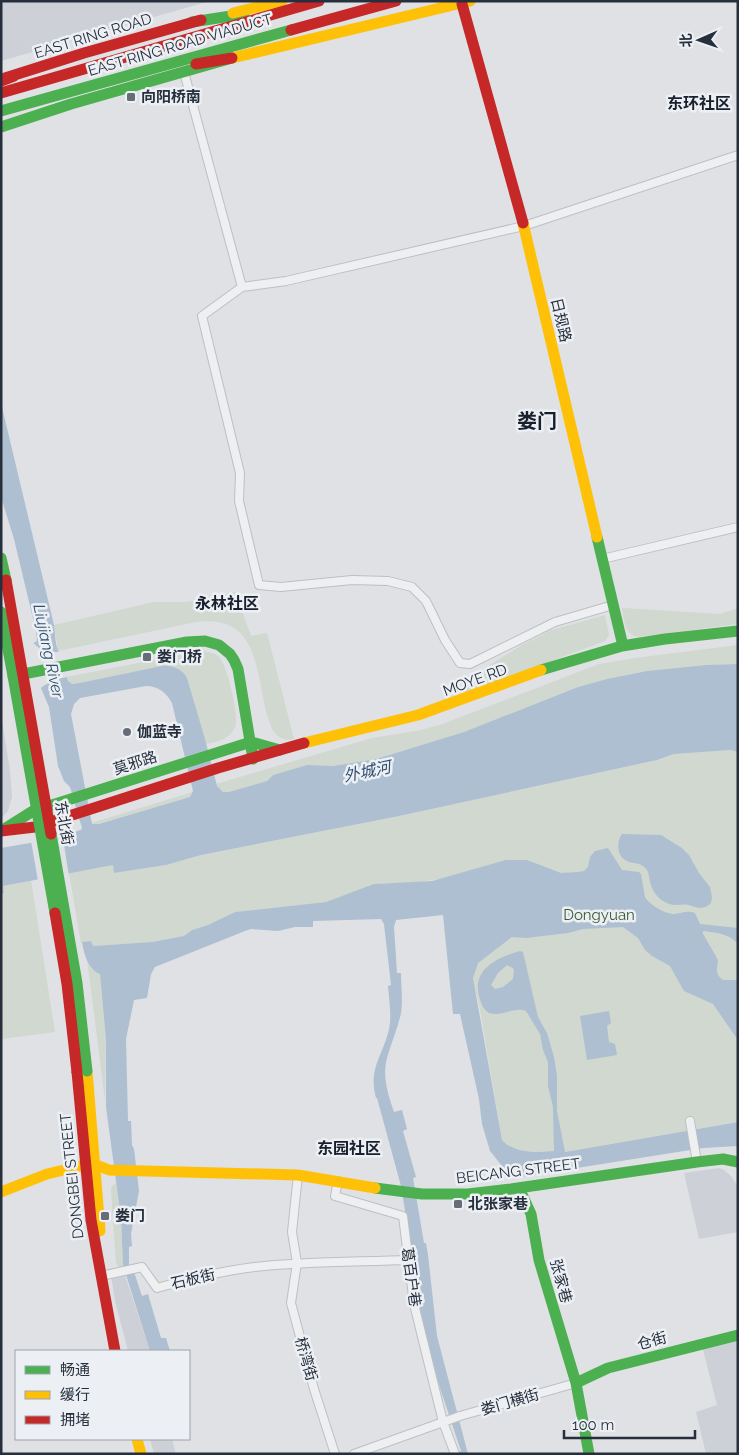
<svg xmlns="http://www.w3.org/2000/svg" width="739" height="1455" font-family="Raleway,'Noto Sans SC',sans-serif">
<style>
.built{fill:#cdd1d7}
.green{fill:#d0d8cf}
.water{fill:#adbfd0;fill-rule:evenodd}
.pier{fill:#dfe1e4}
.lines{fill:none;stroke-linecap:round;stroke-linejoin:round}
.street-casing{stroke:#bdbfc2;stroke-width:10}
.street{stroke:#eeeff1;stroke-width:8}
.fast{stroke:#4caf50;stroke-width:11}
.slow{stroke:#ffc107;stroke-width:11}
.jam{stroke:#c62828;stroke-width:11}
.fast-bridge{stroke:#4caf50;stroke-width:11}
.jam-bridge{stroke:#c62828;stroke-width:11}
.poi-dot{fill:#676d77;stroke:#ecf0f4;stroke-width:2}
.labels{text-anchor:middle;stroke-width:5;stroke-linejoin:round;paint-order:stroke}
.street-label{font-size:15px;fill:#272f3d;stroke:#ecf0f4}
.poi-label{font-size:15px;font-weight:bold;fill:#272f3d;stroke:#ecf0f4;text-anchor:start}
.park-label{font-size:15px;fill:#3c5834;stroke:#ecf0f4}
.neighbourhood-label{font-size:16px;font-weight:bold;fill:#19202d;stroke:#ecf0f4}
.water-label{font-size:16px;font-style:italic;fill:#324f70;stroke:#ecf0f4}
.district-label{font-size:20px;font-weight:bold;fill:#19202d;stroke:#ecf0f4}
</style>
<rect width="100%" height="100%" fill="#dfe1e4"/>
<path class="built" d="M1,1H210L1,61Z
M1,715L10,770L12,797L8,811L1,818Z
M719,1168L724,1170L731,1176L738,1187V1232L699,1239L684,1173Z
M124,1272L150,1351H128L115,1301L111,1275Z
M738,1336V1454H706L696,1412L717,1405L702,1346Z
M150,1439H172L176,1454H154Z"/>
<path class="green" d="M235,592L251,636L267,633L294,739C284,741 278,738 272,729C253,685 267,613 196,622L58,651L54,625L154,602H187Z
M622,608L720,614L738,608V624L638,637C624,634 624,620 622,608Z
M605,615L609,635L605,641L462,694L491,664L522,645L552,630Z
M738,645V664L706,665L647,671L607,679L578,687L464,732L375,759L333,766L307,765L273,775L267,781L227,793L221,791L216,784L372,738L416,731L440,725L599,664L635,658Z
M201,651C207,652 214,652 219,657C227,665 240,717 235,727C230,739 217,742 206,744L187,678L74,684L70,683L66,677Z
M730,750L738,752V1122L564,1152L524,1151L511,1147L502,1140L479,1004L445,878L414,883H381L326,902L235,912L208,925L192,930L184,936L152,942L92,946L91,941L81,943L69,873L113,865L115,873L166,865L201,855L399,816L657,760L674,754Z
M193,792L190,797L99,824L94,825L91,823Z
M31,880L55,1032L1,1039V893H4L3,886Z
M87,959L93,969L100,974L106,1040L105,1100Z
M116,1183L121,1218L123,1268L120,1269L116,1263L111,1191L112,1186Z"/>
<path class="water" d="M1,403L54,625L56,644L68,681L72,684L80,683L162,666C172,665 182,669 187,678L205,739L217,786L223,792H229L267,781L273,775L307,765L333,766L376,759L464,732L578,687L607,679L647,671L706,665L738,664V752L730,750L674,754L657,760L399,816L201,855L166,865L114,873L113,865L3,886L4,893H1V848L30,843L81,830L82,828L70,787L64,781L58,766L49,707L41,688L32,644L37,641L36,631L14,539L1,497ZM146,686C158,686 167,693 172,703L193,791L190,797L99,824H92L71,714L74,704L80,698Z
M622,834L661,835L682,848L689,855L699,873L710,887L712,897L711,903C704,910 697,908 689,905C684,904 679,905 674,905C661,903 653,894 650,882C649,877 649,871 645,868C640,862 633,864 627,861C617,857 616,842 622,834Z
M608,848L622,870L639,872L641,874L645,897C650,905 665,914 674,914C682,913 687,910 695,913L700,924L738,928V944C730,934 717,933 705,931L702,932L718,960C717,970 715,974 723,980H738V1040L713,1004L684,991L670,966L652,956L645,950L638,938L623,927L583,929L568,933L526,938L512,937L478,963L473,978L502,1140C515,1154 537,1152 554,1151L553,1107L548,1086V1062L543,1050L540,1034L526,1011C514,1006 503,1017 489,1013C483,1009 481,1003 479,996C472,968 499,957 520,951L523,952L538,1017L547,1033L554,1057L557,1076V1111L565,1152L738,1122V1146L703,1148L520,1177L502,1166L490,1151L482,1124L479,1099L460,1014H453L443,915L396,920L394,927L397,973H401C401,986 403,1000 401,1013C398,1028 391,1043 387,1058C382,1077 388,1094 394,1112L402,1110L407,1129L403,1131L416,1177L413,1178L424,1243H426L428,1255L437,1336L468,1454H459L458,1452L461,1451L438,1382L420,1310L410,1267L408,1229L401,1186L377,1098H376C368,1068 383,1056 389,1029C392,1016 389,1000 388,986L391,985L384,924L381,919L313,921V927H295L278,931L251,929L245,931L155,967L151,974L147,998L134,1000L126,1039L128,1121H131L132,1145L134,1149L139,1191L131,1234L132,1246L129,1247V1267L134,1272L142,1296L148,1294L161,1338H166L170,1351H150L123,1265L121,1218L106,1107V1040L100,974C88,969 84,954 82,942L91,941L93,946L152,942L184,936L192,930L208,925L235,912L326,902L374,884L432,881L506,860H527L561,873L578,872L584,871L588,867L590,857L595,851ZM507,965L514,969L513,979L503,987L495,989L491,985L498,973Z
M609,1011L611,1023L607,1026L609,1042L615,1044L617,1055L587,1060L580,1016Z"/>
<path class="pier" d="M32,642L44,652H60L67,677L53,680L39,689L30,645Z
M62,832L69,876L38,881L31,841Z"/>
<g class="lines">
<g class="street-casing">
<path id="street" d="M184,72L242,287L286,281L524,226L738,155
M242,287L202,316L240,473L239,501L259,585L281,587L352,580L388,581L412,587L426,601L445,640L460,663L470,664L555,622L613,605
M602,559L738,527
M690,1121L697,1162
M298,1175L292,1232L297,1263L291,1303L314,1389L335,1454
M338,1181L335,1196L403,1216L414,1304L443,1422L455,1454
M101,1276L142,1267L157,1288C189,1279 221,1271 255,1267C306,1261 357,1262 409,1260
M354,1454L460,1416L576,1383"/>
</g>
<use href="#street" class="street"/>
<path class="fast" d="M192,22L244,14
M1,111L291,30
M1,127L71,104L232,58
M597,537L623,646
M1,558L6,580
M1,612L13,676L187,642L205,641L219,645L230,654L234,660L238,669L253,759
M541,670L622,646L665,639L738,631
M6,828L33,811L251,742L280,750
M375,1188L422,1194H468L511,1189L697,1162L723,1159L738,1162
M519,1188L531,1214L539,1260L576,1383L589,1454
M576,1383L608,1368L738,1335"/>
<path class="slow" d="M233,13L282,1
M232,58L470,1
M523,223L597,537
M304,743L418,715L541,670
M87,1071L100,1231
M1,1192L47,1174L85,1165L94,1164L109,1170L298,1175L375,1188
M137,1439L141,1454"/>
<path class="jam" d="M462,4L523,223
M291,30L396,1
M196,64L232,58
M5,78L84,53L201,20
M1,81L14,76
M1,93L319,1
M1,831L35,827L218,768L304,743
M77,1072L91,1220L115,1351"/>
<path class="fast-bridge" d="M13,676L55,913
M51,834L77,983L87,1071"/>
<path class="jam-bridge" d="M6,580L51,834
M55,913L67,984L77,1072"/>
</g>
<g class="poi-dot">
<rect x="126" y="92" width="10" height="10" rx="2.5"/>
<rect x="142" y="652" width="10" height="10" rx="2.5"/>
<circle cx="127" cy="732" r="5"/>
<rect x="453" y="1199" width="10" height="10" rx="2.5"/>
<rect x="100" y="1211" width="10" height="10" rx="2.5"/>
</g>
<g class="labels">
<g class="street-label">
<text transform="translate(93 36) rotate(-17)" y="5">EAST RING ROAD</text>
<text transform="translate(180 45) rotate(-16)" y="5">EAST RING ROAD VIADUCT</text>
<text transform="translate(561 320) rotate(77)" y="5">日规路</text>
<text transform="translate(475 680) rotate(-20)" y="5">MOYE RD</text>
<text transform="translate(135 763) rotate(-18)" y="5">莫邪路</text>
<text transform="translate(64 823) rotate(80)" y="5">东北街</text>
<text transform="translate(518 1171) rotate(-7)" y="5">BEICANG STREET</text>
<text transform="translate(72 1176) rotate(-96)" y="5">DONGBEI STREET</text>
<text transform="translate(411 1277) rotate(82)" y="5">葛百户巷</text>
<text transform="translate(193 1279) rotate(-13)" y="5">石板街</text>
<text transform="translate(561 1281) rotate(75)" y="5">张家巷</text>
<text transform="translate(652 1341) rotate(-15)" y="5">仓街</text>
<text transform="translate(306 1359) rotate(74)" y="5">桥湾街</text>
<text transform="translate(510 1402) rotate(-16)" y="5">娄门横街</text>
</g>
<g class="poi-label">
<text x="141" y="102">向阳桥南</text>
<text x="157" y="662">娄门桥</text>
<text x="137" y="737">伽蓝寺</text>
<text x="468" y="1209">北张家巷</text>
<text x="115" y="1221">娄门</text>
</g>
<g class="park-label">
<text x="599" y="920">Dongyuan</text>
</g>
<g class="neighbourhood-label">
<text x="699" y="109">东环社区</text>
<text x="227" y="609">永林社区</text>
<text x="349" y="1154">东园社区</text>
</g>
<g class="water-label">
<text transform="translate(49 651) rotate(78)" y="6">Liujiang River</text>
<text transform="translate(367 771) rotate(-12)" y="6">外城河</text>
</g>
<g class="district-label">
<text x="537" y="428">娄门</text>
</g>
</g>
<rect width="739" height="1455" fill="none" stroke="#272f3d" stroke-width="5"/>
<rect x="15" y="1350" width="175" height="90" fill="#ecf0f4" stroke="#9da3ab"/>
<rect x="25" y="1366" width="25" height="8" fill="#4caf50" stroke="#9da3ab"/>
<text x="60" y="1375" font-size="15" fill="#272f3d">畅通</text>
<rect x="25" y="1391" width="25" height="8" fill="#ffc107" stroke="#9da3ab"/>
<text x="60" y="1400" font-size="15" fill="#272f3d">缓行</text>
<rect x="25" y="1416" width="25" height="8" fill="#c62828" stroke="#9da3ab"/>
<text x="60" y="1425" font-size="15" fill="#272f3d">拥堵</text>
<g transform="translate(699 40) rotate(268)" stroke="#ecf0f4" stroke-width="4" paint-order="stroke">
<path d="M0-4L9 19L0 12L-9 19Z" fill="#272f3d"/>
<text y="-8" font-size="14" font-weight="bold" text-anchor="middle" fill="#272f3d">北</text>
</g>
<path d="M564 1430v8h131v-8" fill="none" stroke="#272f3d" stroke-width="2.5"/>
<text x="572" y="1430" font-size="15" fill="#272f3d" stroke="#ecf0f4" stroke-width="4" paint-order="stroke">100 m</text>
</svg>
